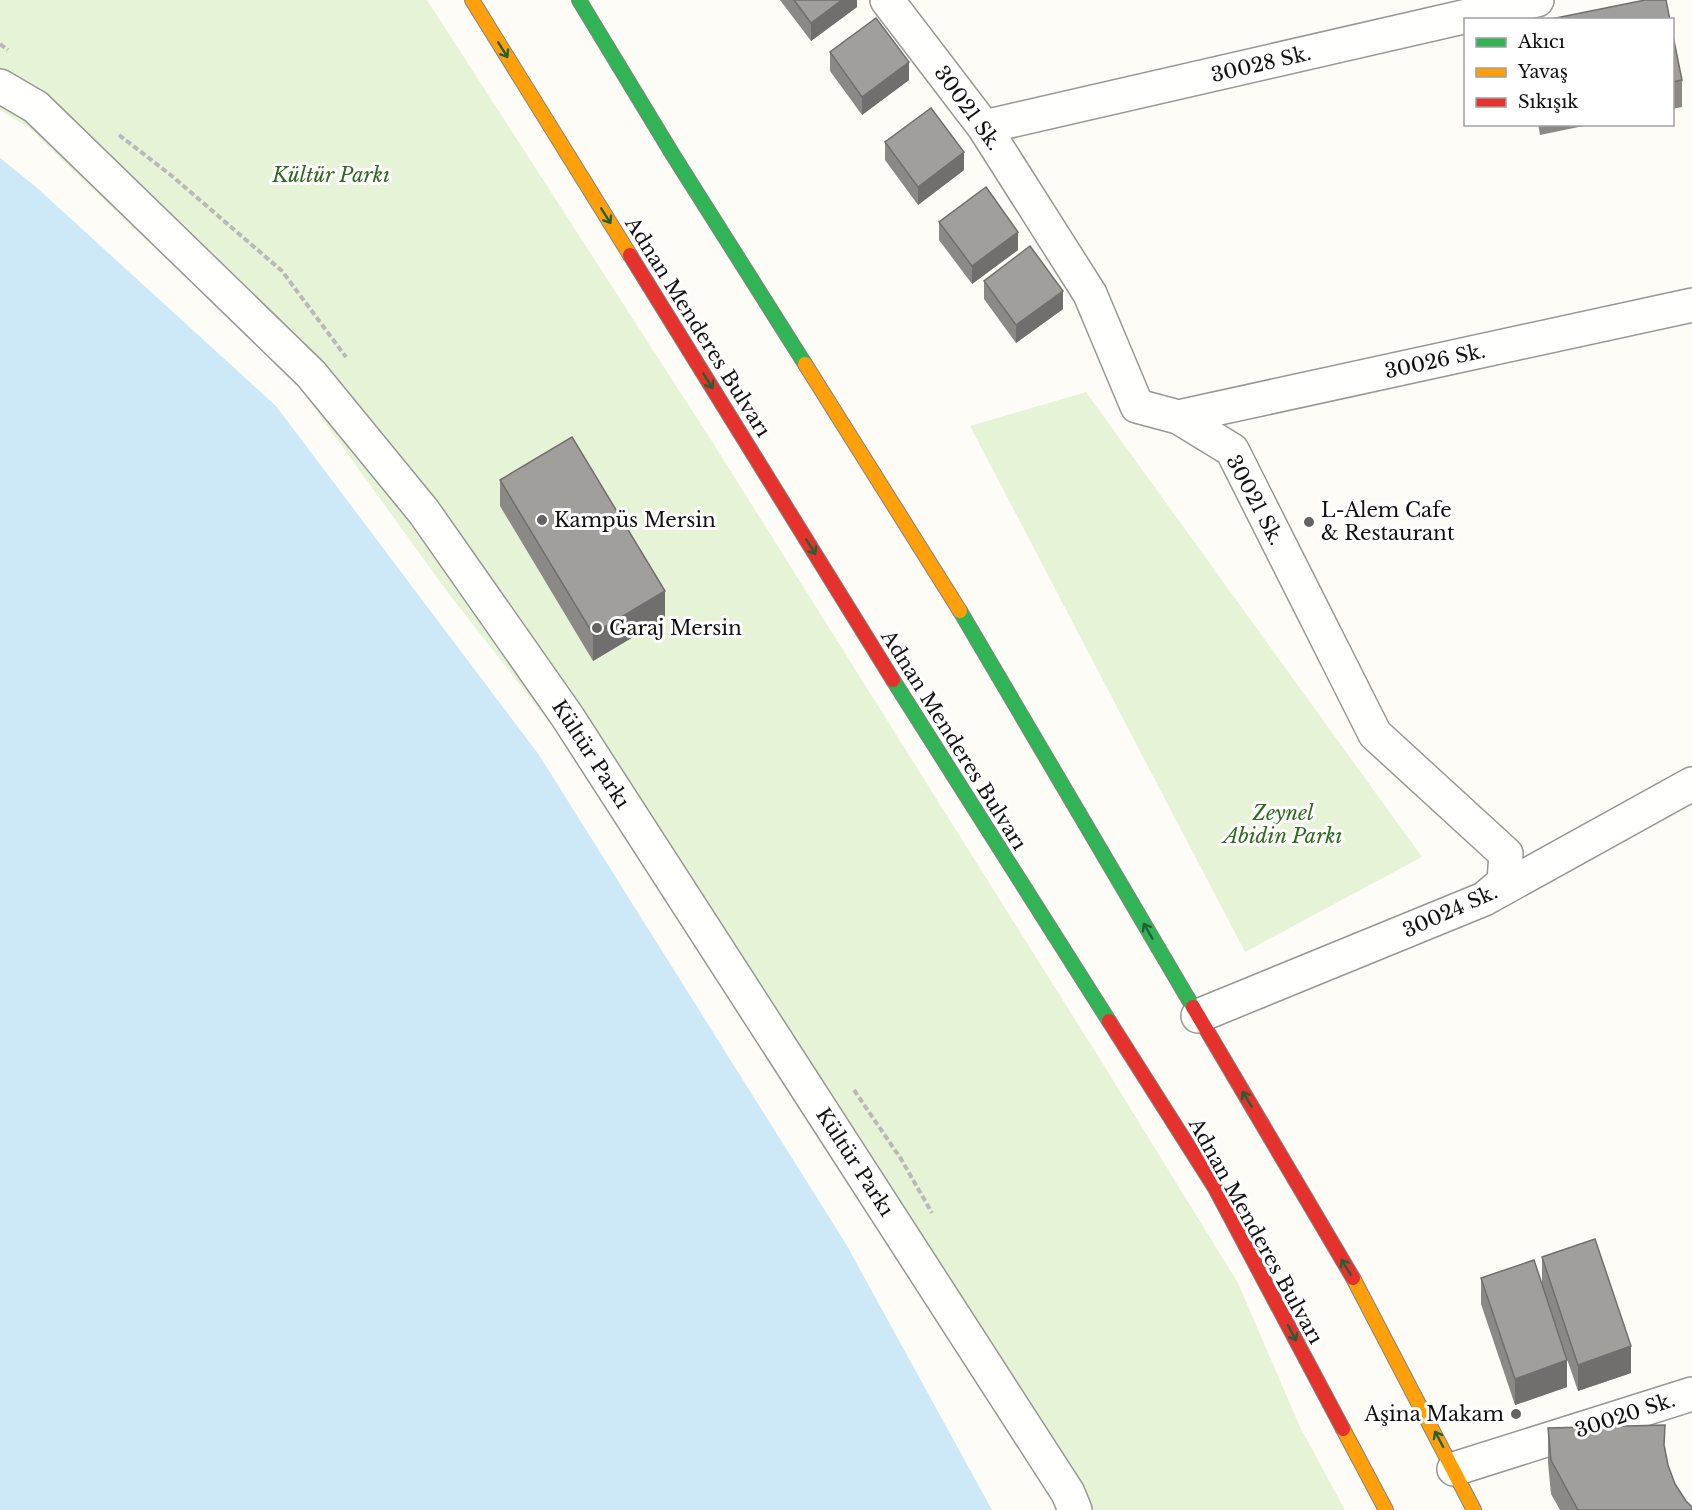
<svg xmlns="http://www.w3.org/2000/svg" width="1692" height="1510" font-family="'Libre Baskerville',serif">
<style>
.green{fill:#e7f3d7}
.water{fill:#cde8f7}
.lines{fill:none;stroke-linecap:round;stroke-linejoin:round}
.street-casing{stroke:#979795;stroke-width:36}
.fast-casing{stroke:#858482;stroke-width:16}
.slow-casing{stroke:#858482;stroke-width:16}
.jam-casing{stroke:#858482;stroke-width:16}
.path{stroke:#b9b9b8;stroke-width:4;stroke-dasharray:6 3;stroke-linecap:butt}
.street{stroke:#fffffe;stroke-width:33}
.fast{stroke:#30b455;stroke-width:14}
.slow{stroke:#ff9f0a;stroke-width:14}
.jam{stroke:#e5322d;stroke-width:14}
.wall{fill:#8a8986}
.shaded-wall{fill:#716f6d}
.building{fill:#a19f9c;stroke:#716f6d;stroke-width:1.5}
.oneway{stroke:#206233}
.poi-dot{fill:#646362;stroke:#fff;stroke-width:2}
.labels{text-anchor:middle;stroke-width:6;stroke-linejoin:round;paint-order:stroke}
.street-label{font-size:20px;fill:#111;stroke:#fff}
.park-label{font-size:20px;font-style:italic;fill:#2f6b1f;stroke:#fff}
.poi-label{font-size:20px;fill:#111;stroke:#fff;text-anchor:start}
</style>
<rect width="100%" height="100%" fill="#fdfcf7"/>
<path class="green" d="M0,0H427L713,443L1103,1064L1238,1283L1300,1427L1345,1510H1067L617,809L446,590L297,384L28,127L0,110Z
M1086,392L1422,857L1245,952L970,426Z"/>
<path class="water" d="M0,158L36,187L276,406L539,755L846,1244L992,1510H0Z"/>
<g class="lines">
<g class="street-casing">
<path id="street" d="M887,0L984,127L1090,294L1137,406L1178,417L1232,450L1375,734L1506,854L1504,882L1484,899
M0,86L36,107L311,374L424,512L567,716L1068,1493L1075,1510
M984,127L1537,0
M1178,417L1692,305
M1198,1016L1484,899L1692,784
M1454,1469L1692,1394"/>
</g>
<g class="fast-casing">
<path id="fast" d="M579,0L673,155L805,364
M960,611L1193,1007
M893,680L1109,1021"/>
</g>
<g class="slow-casing">
<path id="slow" d="M472,0L630,255
M805,364L960,611
M1353,1278L1474,1510
M1343,1429L1386,1510"/>
</g>
<g class="jam-casing">
<path id="jam" d="M630,255L893,680
M1193,1007L1353,1278
M1109,1021L1215,1188L1343,1429"/>
</g>
<path class="path" d="M0,44L8,50
M119,135L172,176L282,271L346,357
M854,1090L901,1159L932,1213"/>
<use href="#street" class="street"/>
<use href="#fast" class="fast"/>
<use href="#slow" class="slow"/>
<use href="#jam" class="jam"/>
</g>
<path class="wall" d="M780,0H857V7L811,41Z
M1672,31L1682,80V107L1672,109Z
M830,52L909,80L862,115L830,71Z
M1538,124H1593L1540,135Z
M885,142L964,170L918,205L885,160Z
M939,222L1018,250L972,284L939,240Z
M984,281L1063,309L1016,343L984,299Z
M500,480L665,618L593,661L500,506Z
M1542,1257L1631,1373L1578,1391L1558,1333L1567,1387L1515,1405L1481,1304V1278L1542,1283Z
M1548,1428L1665,1447L1668,1465L1675,1484L1692,1510H1560L1551,1494L1548,1463Z"/>
<path class="shaded-wall" d="M842,0H857V7L811,41V23Z
M909,62V80L862,115V97Z
M964,152V170L918,205V187Z
M1018,232V250L972,284V266Z
M1063,291V309L1016,343V325Z
M665,591V618L593,661V634Z
M1631,1346V1373L1578,1391V1365Z
M1567,1360V1387L1515,1405V1379Z"/>
<path class="building" d="M794,0H842L811,23Z
M1645,0H1666L1670,20H1546Z
M876,18L909,62L862,97L830,52Z
M1672,31L1682,80L1672,82Z
M931,108L964,152L918,187L885,142Z
M986,187L1018,232L972,266L939,222Z
M1030,246L1063,291L1016,325L984,281Z
M572,437L665,591L593,634L500,480Z
M1595,1239L1631,1346L1578,1365L1542,1257Z
M1534,1260L1567,1360L1515,1379L1481,1278Z
M1665,1425L1664,1445L1668,1465L1675,1484L1686,1501L1692,1507V1510H1578L1551,1460L1548,1428Z"/>
<defs><path id="oneway-shaft" d="M-6 0H5M1.5-3L5.5 0L1.5 3" fill="none" stroke-width="1.6" stroke-linecap="round" stroke-linejoin="round" transform="scale(1.5)"/></defs>
<g class="oneway">
<use href="#oneway-shaft" transform="translate(503 50) rotate(58)"/>
<use href="#oneway-shaft" transform="translate(606 216) rotate(58)"/>
<use href="#oneway-shaft" transform="translate(708 381) rotate(58)"/>
<use href="#oneway-shaft" transform="translate(811 547) rotate(58)"/>
<use href="#oneway-shaft" transform="translate(1148 931) rotate(-120)"/>
<use href="#oneway-shaft" transform="translate(1247 1099) rotate(-121)"/>
<use href="#oneway-shaft" transform="translate(1346 1267) rotate(-121)"/>
<use href="#oneway-shaft" transform="translate(1292 1333) rotate(62)"/>
<use href="#oneway-shaft" transform="translate(1439 1439) rotate(-118)"/>
</g>
<g class="poi-dot">
<circle cx="542" cy="520" r="6"/>
<circle cx="1309" cy="522" r="6"/>
<circle cx="597" cy="628" r="6"/>
<circle cx="1516" cy="1414" r="6"/>
</g>
<g class="labels">
<g class="street-label">
<text transform="translate(1261 64) rotate(-13)" y="7">30028 Sk.</text>
<text transform="translate(968 108) rotate(54)" y="7">30021 Sk.</text>
<text transform="translate(698 327) rotate(58)" y="7">Adnan Menderes Bulvarı</text>
<text transform="translate(1435 361) rotate(-12)" y="7">30026 Sk.</text>
<text transform="translate(1255 500) rotate(62)" y="7">30021 Sk.</text>
<text transform="translate(954 740) rotate(58)" y="7">Adnan Menderes Bulvarı</text>
<text transform="translate(591 754) rotate(57)" y="7">Kültür Parkı</text>
<text transform="translate(1450 911) rotate(-24)" y="7">30024 Sk.</text>
<text transform="translate(855 1162) rotate(57)" y="7">Kültür Parkı</text>
<text transform="translate(1256 1231) rotate(61)" y="7">Adnan Menderes Bulvarı</text>
<text transform="translate(1625 1415) rotate(-18)" y="7">30020 Sk.</text>
</g>
<g class="park-label">
<text x="331" y="182">Kültür Parkı</text>
<text x="1283" y="820">Zeynel<tspan x="1283" dy="23">Abidin Parkı</tspan></text>
</g>
<g class="poi-label">
<text x="1321" y="517">L-Alem Cafe<tspan x="1321" dy="23">&amp; Restaurant</tspan></text>
<text x="554" y="527">Kampüs Mersin</text>
<text x="609" y="635">Garaj Mersin</text>
<text x="1504" y="1421" text-anchor="end">Aşina Makam</text>
</g>
</g>
<rect x="1464" y="18" width="210" height="108" fill="#ffffff" stroke="#a0a0a0" stroke-width="1.5"/>
<rect x="1476" y="38" width="30" height="9" fill="#30b455" stroke="#a0a0a0" stroke-width="1.5"/>
<text x="1518" y="48" font-size="18" fill="#111111">Akıcı</text>
<rect x="1476" y="68" width="30" height="9" fill="#ff9f0a" stroke="#a0a0a0" stroke-width="1.5"/>
<text x="1518" y="78" font-size="18" fill="#111111">Yavaş</text>
<rect x="1476" y="98" width="30" height="9" fill="#e5322d" stroke="#a0a0a0" stroke-width="1.5"/>
<text x="1518" y="108" font-size="18" fill="#111111">Sıkışık</text>
</svg>
